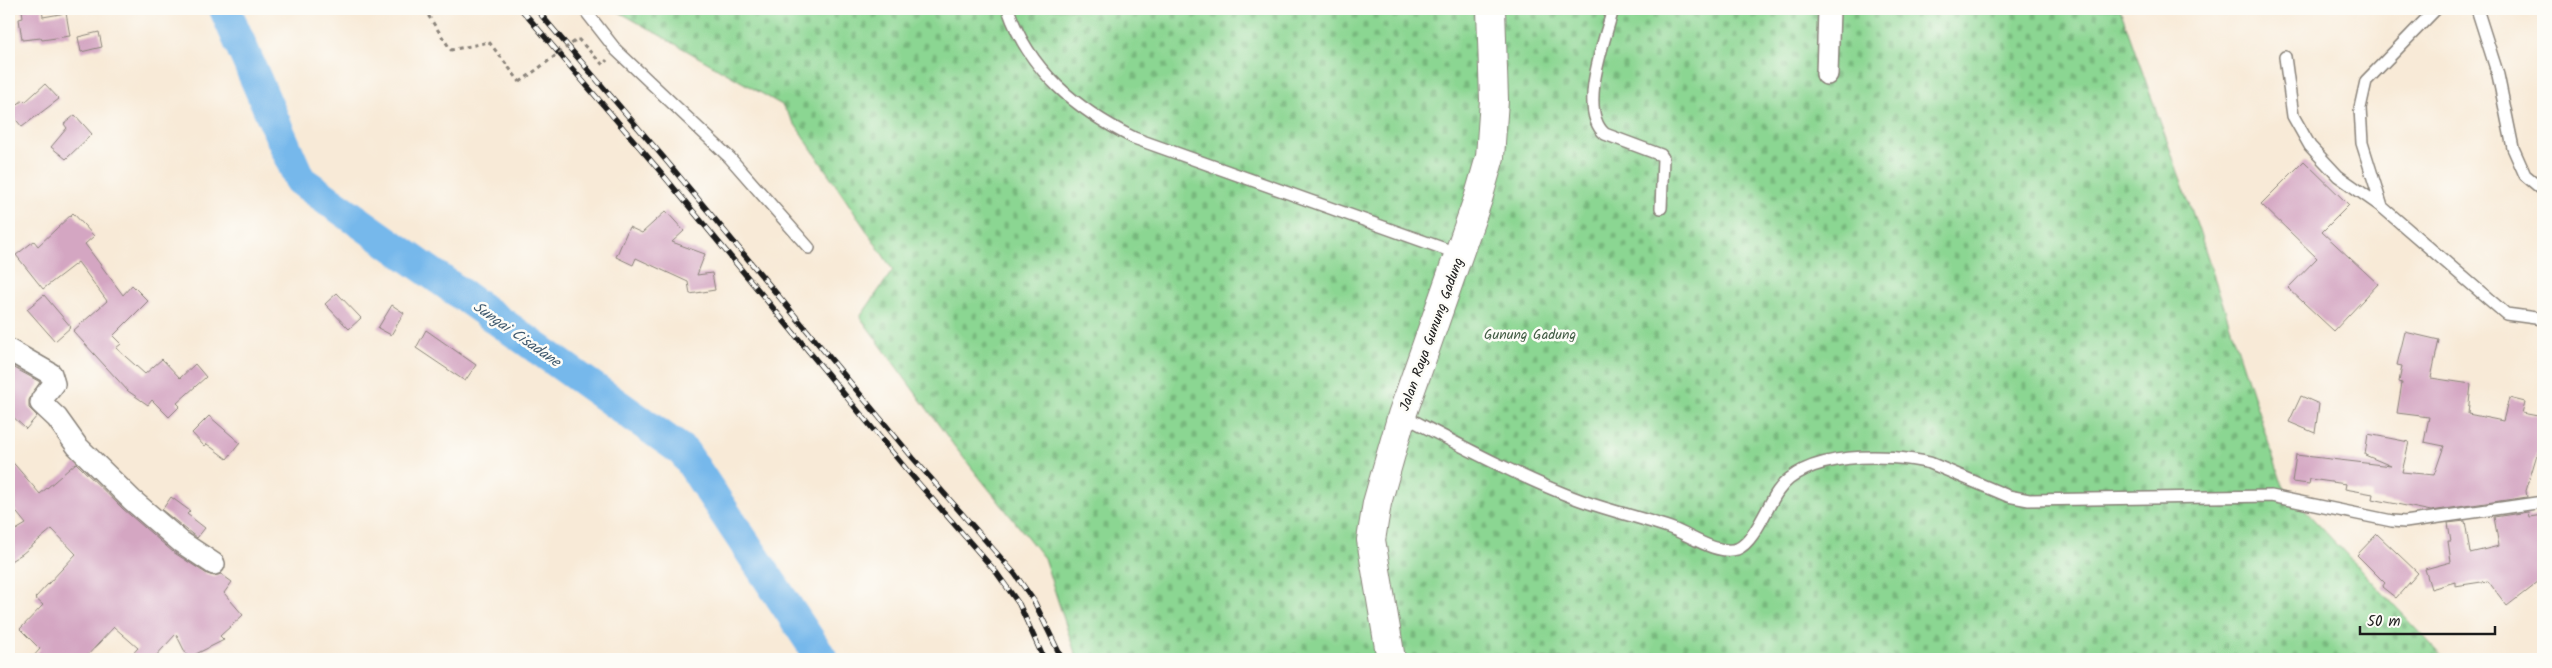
<svg xmlns="http://www.w3.org/2000/svg" width="2552" height="668" font-family="Kalam,sans-serif">
<style>
.cemetery{fill:url(#cemetery-stones);stroke:#547957}
.lines{fill:none;stroke-linecap:round;stroke-linejoin:round}
.river{stroke:#76b8eb;stroke-width:32}
.building{fill:#d4a6c2}
.service-casing{stroke:#8a837a;stroke-width:14}
.minor-casing{stroke:#8a837a;stroke-width:24}
.tertiary-casing{stroke:#8a837a;stroke-width:30}
.path{stroke:#8a837a;stroke-width:3;stroke-dasharray:4 4;stroke-linecap:butt}
.service{stroke:#fff;stroke-width:11}
.minor{stroke:#fff;stroke-width:21}
.tertiary{stroke:#fff;stroke-width:28}
.rail-casing{stroke:#1c1c1c;stroke-width:5.5}
.rail{stroke:#fdfcf7;stroke-width:4;stroke-dasharray:11;stroke-linecap:butt}
.path-bridge{stroke:#8a837a;stroke-width:3;stroke-dasharray:4 4;stroke-linecap:butt}
.labels{text-anchor:middle;stroke-width:5;stroke-linejoin:round;paint-order:stroke}
.street-label{font-size:14px;fill:#1c1c1c;stroke:#fdfcf7}
.park-label{font-size:14px;fill:#435d45;stroke:#fdfcf7}
.water-label{font-size:15px;font-style:italic;fill:#405a6f;stroke:#fdfcf7}
</style>
<defs>
<pattern id="cemetery-stones" width="16" height="16" patternUnits="userSpaceOnUse" patternTransform="scale(1.25)"><rect width="16" height="16" fill="#8bd692"/><path d="M2 7V4a2 2 0 0 1 4 0v3zM10 15v-3a2 2 0 0 1 4 0v3z" fill="#77b77d"/></pattern>
</defs>
<rect width="100%" height="100%" fill="#fdfcf7"/>
<filter id="ink" filterUnits="userSpaceOnUse"><feTurbulence type="fractalNoise" baseFrequency=".02" numOctaves="2"/><feDisplacementMap in="SourceGraphic" scale="10" xChannelSelector="R" yChannelSelector="G"/><feConvolveMatrix kernelMatrix="1 2 1 2 8 2 1 2 1" color-interpolation-filters="sRGB"/></filter>
<filter id="wash" filterUnits="userSpaceOnUse"><feTurbulence type="fractalNoise" baseFrequency=".0096" numOctaves="4" result="noise"/><feDisplacementMap in="SourceGraphic" scale="20" xChannelSelector="R" yChannelSelector="G"/><feGaussianBlur stdDeviation="1.12" result="paint"/><feColorMatrix in="noise" values="0 0 0 0 0 0 0 0 0 0 0 0 0 0 0 0 0 1.4 0 .05"/><feComposite in="paint" operator="in"/></filter>
<g filter="url(#wash)">
<rect width="100%" height="100%" fill="#f8ead7"/>
<path class="cemetery" d="M614,9H2120L2199,231L2283,487L2445,659H1077L1044,558L955,447L860,317L893,270L782,105Z"/>
<g class="lines">
<path class="river" d="M225,9L300,180L684,452L822,659"/>
</g>
<g id="blocks">
<path class="building" d="M22,9H42L43,17L66,13L70,36L42,40L41,38L22,40L19,19L23,18Z
M99,32L102,47L81,52L78,37Z
M45,84L59,99L22,127L9,111L23,100L25,102Z
M75,115L92,134L66,159L51,147L67,128L64,124Z
M2304,161L2349,205L2322,232L2378,284L2334,331L2288,288L2317,258L2261,204Z
M666,211L684,231L672,242L705,254L697,275L712,273L715,290L690,294L688,282L636,258L633,265L616,257L629,227L642,233Z
M73,213L94,236L85,244L123,295L132,285L148,301L113,336L121,344L116,348L145,374L162,359L180,378L195,364L206,377L177,403L180,406L169,417L152,400L148,405L128,391L73,331L107,301L78,262L43,289L16,255L34,241L38,246Z
M337,293L361,318L349,329L325,304Z
M44,295L71,327L55,341L27,309Z
M392,305L404,313L391,335L378,328Z
M426,330L476,365L465,381L416,348Z
M2405,332L2439,340L2431,378L2471,384L2468,414L2503,421L2509,398L2525,402L2522,413L2543,417V453L2538,451L2526,491L2527,497L2431,511L2372,499L2373,494L2345,489L2346,484L2310,479L2309,484L2292,482L2296,455L2391,466L2365,455L2368,434L2409,442L2402,472L2434,475L2444,446L2424,442L2429,417L2397,413L2402,383L2399,382L2402,366L2397,365Z
M9,365L40,382L29,400V408L37,416L26,429L9,413Z
M2301,396L2319,404L2315,433L2289,422Z
M209,416L240,443L227,459L207,444L204,446L192,433Z
M9,458L40,494L76,463L123,509L173,552L207,574L214,576L221,574L232,582L224,593L243,615L220,636L224,640L188,658L176,634L153,659H128L138,648L114,627L84,659H31L40,649L20,629L43,605L35,598L76,554L52,529L22,554L9,562V534L26,524L9,503Z
M171,497L190,511L187,514L205,528L197,538L162,510Z
M2528,512L2529,517L2543,515V578L2507,606L2488,581L2455,586V582L2431,589L2425,569L2451,562L2448,541H2451L2448,523L2465,521L2470,553L2499,546L2494,517Z
M2377,534L2418,573L2396,598L2382,587L2385,583L2357,555Z"/>
</g>
</g>
<g filter="url(#ink)">
<use href="#blocks" fill-opacity="0" stroke="#8a837a" stroke-width="1"/>
<g class="lines">
<g class="service-casing">
<path id="service" d="M584,9L616,50L730,158L809,248
M1008,9C1029,71 1076,109 1134,138L1459,254
M1613,9C1605,40 1577,110 1605,134L1661,155L1663,158L1661,208
M2477,9L2498,75L2513,148L2525,175L2543,190
M2285,57L2293,116L2310,146L2338,176L2382,207L2506,314L2543,319
M2382,207L2362,143L2360,108L2366,81L2436,9
M1402,415C1458,444 1513,474 1572,497C1605,510 1640,517 1673,529C1691,536 1717,555 1737,549C1754,543 1767,506 1778,491C1805,451 1888,453 1930,463L2008,496L2029,500L2271,496L2392,521L2405,522L2543,502"/>
</g>
<g class="minor-casing">
<path id="minor" d="M1827,74L1829,9
M9,350L51,374L54,384L42,399L41,403L57,418L77,446L132,500L181,542L214,564"/>
</g>
<g class="tertiary-casing">
<path id="tertiary" d="M1391,659L1371,540L1377,503L1402,415L1478,199L1490,157L1494,100L1491,9"/>
</g>
<path class="path" d="M424,9L451,50L489,42L520,82
M578,39L603,65L607,60"/>
<use href="#service" class="service"/>
<use href="#minor" class="minor"/>
<use href="#tertiary" class="tertiary"/>
<g class="rail-casing">
<path id="rail" d="M521,9L659,170L906,469L996,572L1019,604L1044,659
M536,9L664,158L913,458L1015,574L1034,601L1062,659"/>
</g>
<use href="#rail" class="rail"/>
<path class="path-bridge" d="M520,82L578,39"/>
</g>
</g>
<g class="labels">
<g class="street-label">
<text transform="translate(1431 334) rotate(-70)" y="5">Jalan Raya Gunung Gadung</text>
</g>
<g class="park-label">
<text x="1530" y="339">Gunung Gadung</text>
</g>
<g class="water-label">
<text transform="translate(517 334) rotate(35)" y="5">Sungai Cisadane</text>
</g>
</g>
<rect width="2552" height="668" fill="none" stroke="#fdfcf7" stroke-width="30"/>
<path d="M2360 626v8h135v-8" fill="none" stroke="#1c1c1c" stroke-width="2.5"/>
<text x="2367" y="626" font-size="15" fill="#1c1c1c" stroke="#fdfcf7" stroke-width="4" paint-order="stroke">50 m</text>
</svg>
